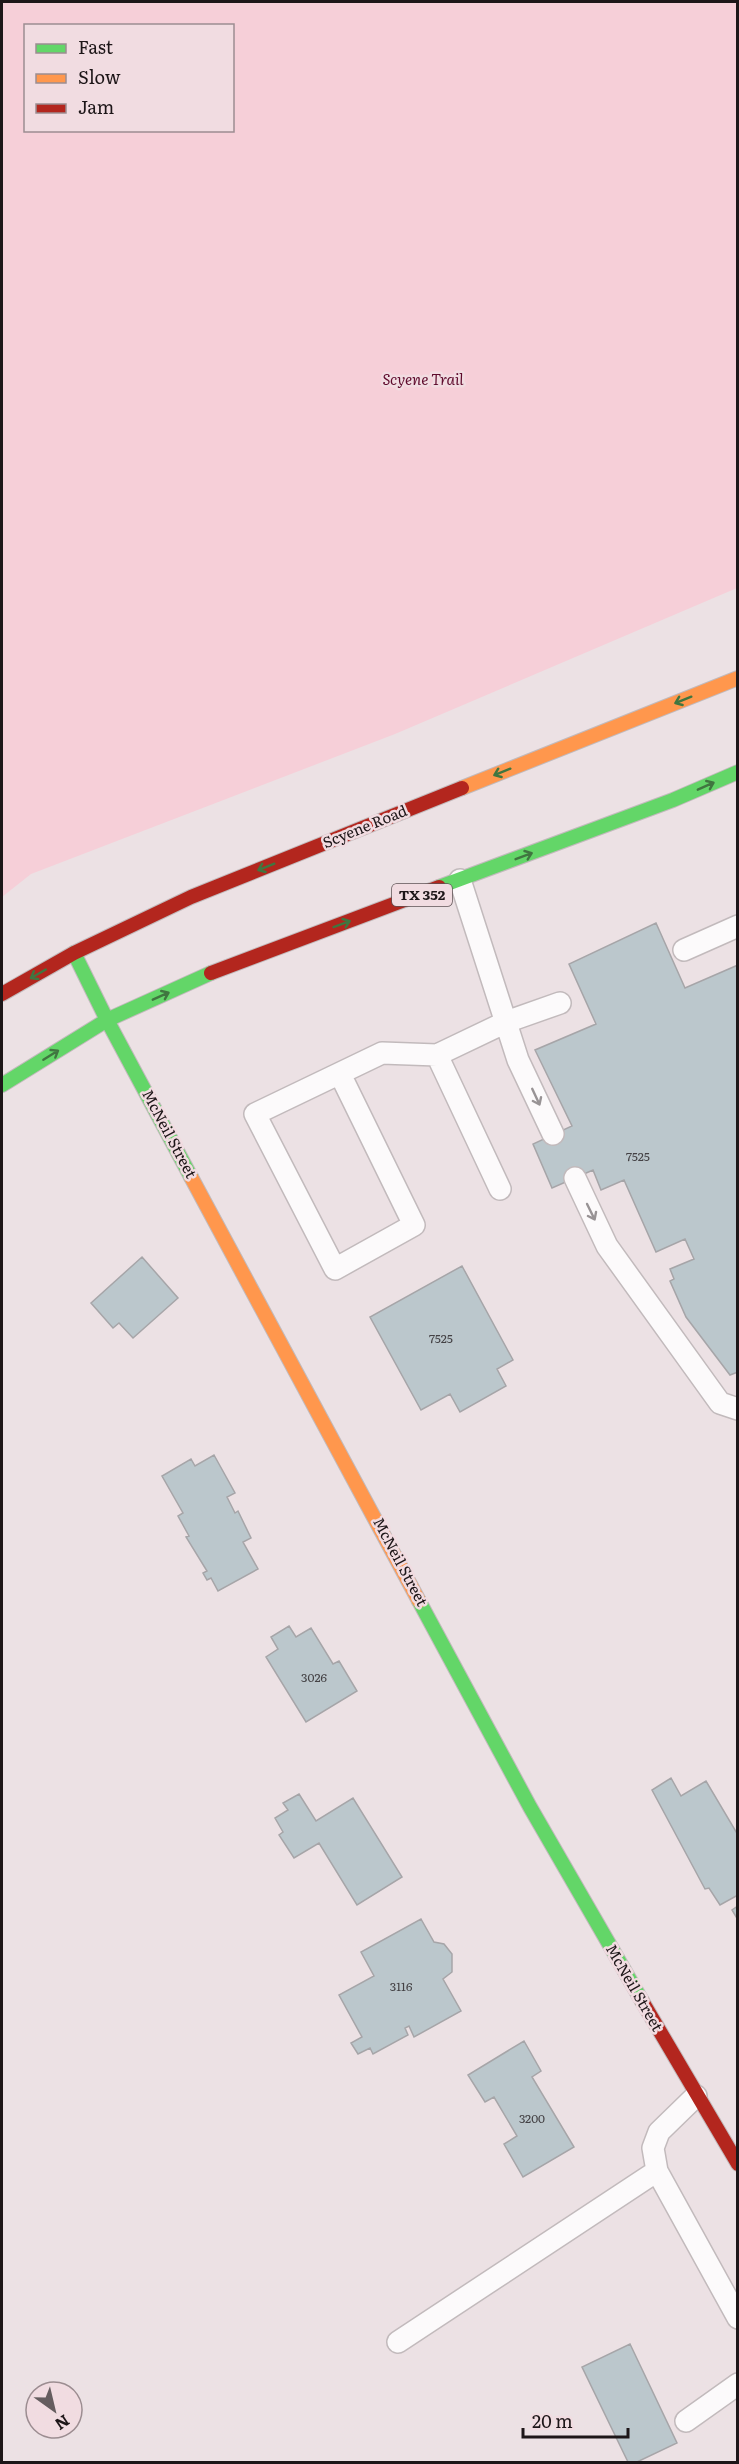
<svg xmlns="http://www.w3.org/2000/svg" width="739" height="2464" font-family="Literata,serif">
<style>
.green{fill:#f6cfd8;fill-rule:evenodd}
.building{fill:#bbc7cc;stroke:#a6a5a8;stroke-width:1.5}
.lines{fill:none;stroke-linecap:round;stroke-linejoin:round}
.lane-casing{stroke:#c2babc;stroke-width:24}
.fast-casing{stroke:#c2babc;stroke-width:16}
.slow-casing{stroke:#c2babc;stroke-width:16}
.jam-casing{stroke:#c2babc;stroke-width:16}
.lane{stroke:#fcfafb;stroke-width:21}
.fast{stroke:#63d668;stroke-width:14}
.slow{stroke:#ff974d;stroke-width:14}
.jam{stroke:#b3261e;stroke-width:14}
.oneway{stroke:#407640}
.oneway2{stroke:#989395}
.labels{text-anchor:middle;stroke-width:5;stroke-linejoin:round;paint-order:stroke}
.number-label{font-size:12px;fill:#444245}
.shield{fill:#f1dce1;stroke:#5d5154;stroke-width:1.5}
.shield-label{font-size:14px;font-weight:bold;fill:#1d1618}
.park-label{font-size:15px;font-style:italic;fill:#5e0a2c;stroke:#f1dce1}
.street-label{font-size:15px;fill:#1d1618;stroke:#f1dce1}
</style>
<rect width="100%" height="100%" fill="#ece1e4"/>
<path class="green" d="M2,2H737V588L395,734L31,874L2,897ZM26,26H232V130H26Z"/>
<path class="building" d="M656,923L685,988L738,965V1372L730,1375L686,1317L670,1281L674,1279L670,1269L694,1259L685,1239L656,1252L624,1180L601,1190L593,1170L552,1188L533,1144L572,1126L535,1050L596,1024L569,964Z
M142,1257L178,1298L133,1338L119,1323L113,1328L91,1303Z
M462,1266L513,1360L497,1369L506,1386L460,1412L450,1394L421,1410L370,1317Z
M214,1455L235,1493L227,1497L235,1513L238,1511L251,1538L243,1542L258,1569L218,1591L211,1578L207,1580L203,1573L207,1571L186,1537L189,1536L178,1516L183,1513L162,1476L191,1459L195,1466Z
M289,1626L296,1637L311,1628L333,1664L339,1661L357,1691L306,1722L266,1657L278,1649L271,1637Z
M671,1778L681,1796L706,1781L738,1835V1895L720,1905L709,1888L705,1889L652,1790Z
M299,1794L316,1821L353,1798L402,1877L357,1905L319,1843L294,1858L279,1835L283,1832L275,1818L288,1810L283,1803Z
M738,1906V1920L732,1910Z
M421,1919L434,1942L444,1944L452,1954V1972L443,1979L461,2011L414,2037L409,2026L405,2028L408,2035L373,2054L370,2048L358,2054L351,2043L362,2037L339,1995L374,1976L361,1952Z
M524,2041L541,2071L532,2077L574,2147L523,2177L504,2144L517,2136L494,2097L485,2102L468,2075Z
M630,2344L677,2443L637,2462H628L582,2367Z"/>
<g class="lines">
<g class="lane-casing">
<path id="lane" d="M460,880L518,1060L553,1134
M684,950L738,926
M340,1074L414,1225L335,1269L255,1114L382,1053L437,1055
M575,1178L607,1246L720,1403L738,1409
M500,1189L437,1055L506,1022L560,1003
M696,2096L659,2132L653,2148L657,2171L738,2318
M398,2342L657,2171
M686,2421L738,2384"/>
</g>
<g class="fast-casing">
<path id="fast" d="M439,887L673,800L738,772
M74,953L107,1020L191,1177
M2,1085L107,1020L211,973
M419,1601L530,1807L642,2001"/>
</g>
<g class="slow-casing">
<path id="slow" d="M462,788L738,678
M191,1177L419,1601"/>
</g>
<g class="jam-casing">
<path id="jam" d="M211,973L439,887
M2,994L74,953L191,897L462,788
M642,2001L738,2164"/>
</g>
<use href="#lane" class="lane"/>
<use href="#fast" class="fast"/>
<use href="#slow" class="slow"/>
<use href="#jam" class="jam"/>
</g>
<defs><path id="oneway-shaft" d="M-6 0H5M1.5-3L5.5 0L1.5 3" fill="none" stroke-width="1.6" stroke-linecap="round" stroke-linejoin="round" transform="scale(1.5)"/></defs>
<g class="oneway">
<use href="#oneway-shaft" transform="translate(683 700) rotate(158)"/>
<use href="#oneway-shaft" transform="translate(502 772) rotate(158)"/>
<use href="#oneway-shaft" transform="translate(706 786) rotate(-24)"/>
<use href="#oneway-shaft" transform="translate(524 856) rotate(-21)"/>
<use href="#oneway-shaft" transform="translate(266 867) rotate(158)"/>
<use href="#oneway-shaft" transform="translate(342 924) rotate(-20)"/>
<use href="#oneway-shaft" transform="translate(38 974) rotate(150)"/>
<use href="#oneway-shaft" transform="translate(161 996) rotate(-24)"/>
<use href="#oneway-shaft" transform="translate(51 1055) rotate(-32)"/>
</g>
<g class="oneway2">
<use href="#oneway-shaft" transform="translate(536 1097) rotate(65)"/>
<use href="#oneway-shaft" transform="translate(591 1212) rotate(64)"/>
</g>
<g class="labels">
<g class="number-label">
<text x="638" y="1161">7525</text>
<text x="441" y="1343">7525</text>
<text x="314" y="1682">3026</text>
<text x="401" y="1991">3116</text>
<text x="532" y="2123">3200</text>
</g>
<rect class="shield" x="392" y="884" width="60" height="22" rx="4.5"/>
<g class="shield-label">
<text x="422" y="900">TX 352</text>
</g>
<g class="park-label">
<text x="423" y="385">Scyene Trail</text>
</g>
<g class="street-label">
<text transform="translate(365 827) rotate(-22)" y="5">Scyene Road</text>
<text transform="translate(169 1134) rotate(62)" y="5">McNeil Street</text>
<text transform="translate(400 1562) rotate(62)" y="5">McNeil Street</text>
<text transform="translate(634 1988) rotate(60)" y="5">McNeil Street</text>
</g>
</g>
<rect width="739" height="2464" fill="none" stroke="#1d1618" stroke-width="6"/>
<rect x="24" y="24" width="210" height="108" fill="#f1dce1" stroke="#9c8d91" stroke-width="1.5"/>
<rect x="36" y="44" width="30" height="9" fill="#63d668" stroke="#9c8d91" stroke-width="1.5"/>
<text x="78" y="54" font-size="18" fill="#1d1618">Fast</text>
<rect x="36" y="74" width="30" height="9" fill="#ff974d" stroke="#9c8d91" stroke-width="1.5"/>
<text x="78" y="84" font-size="18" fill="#1d1618">Slow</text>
<rect x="36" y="104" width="30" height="9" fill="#b3261e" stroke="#9c8d91" stroke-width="1.5"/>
<text x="78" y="114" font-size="18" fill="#1d1618">Jam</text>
<g transform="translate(54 2410) rotate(146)"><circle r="28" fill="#f1dce1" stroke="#9c8d91" stroke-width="1.5"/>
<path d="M0-4.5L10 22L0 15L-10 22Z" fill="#655d5f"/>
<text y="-9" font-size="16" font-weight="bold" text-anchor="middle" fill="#1d1618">N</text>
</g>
<path d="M523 2428v9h105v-9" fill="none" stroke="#1d1618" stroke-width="3"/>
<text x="532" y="2428" font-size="18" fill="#1d1618" stroke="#f1dce1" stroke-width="4.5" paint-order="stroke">20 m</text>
</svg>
